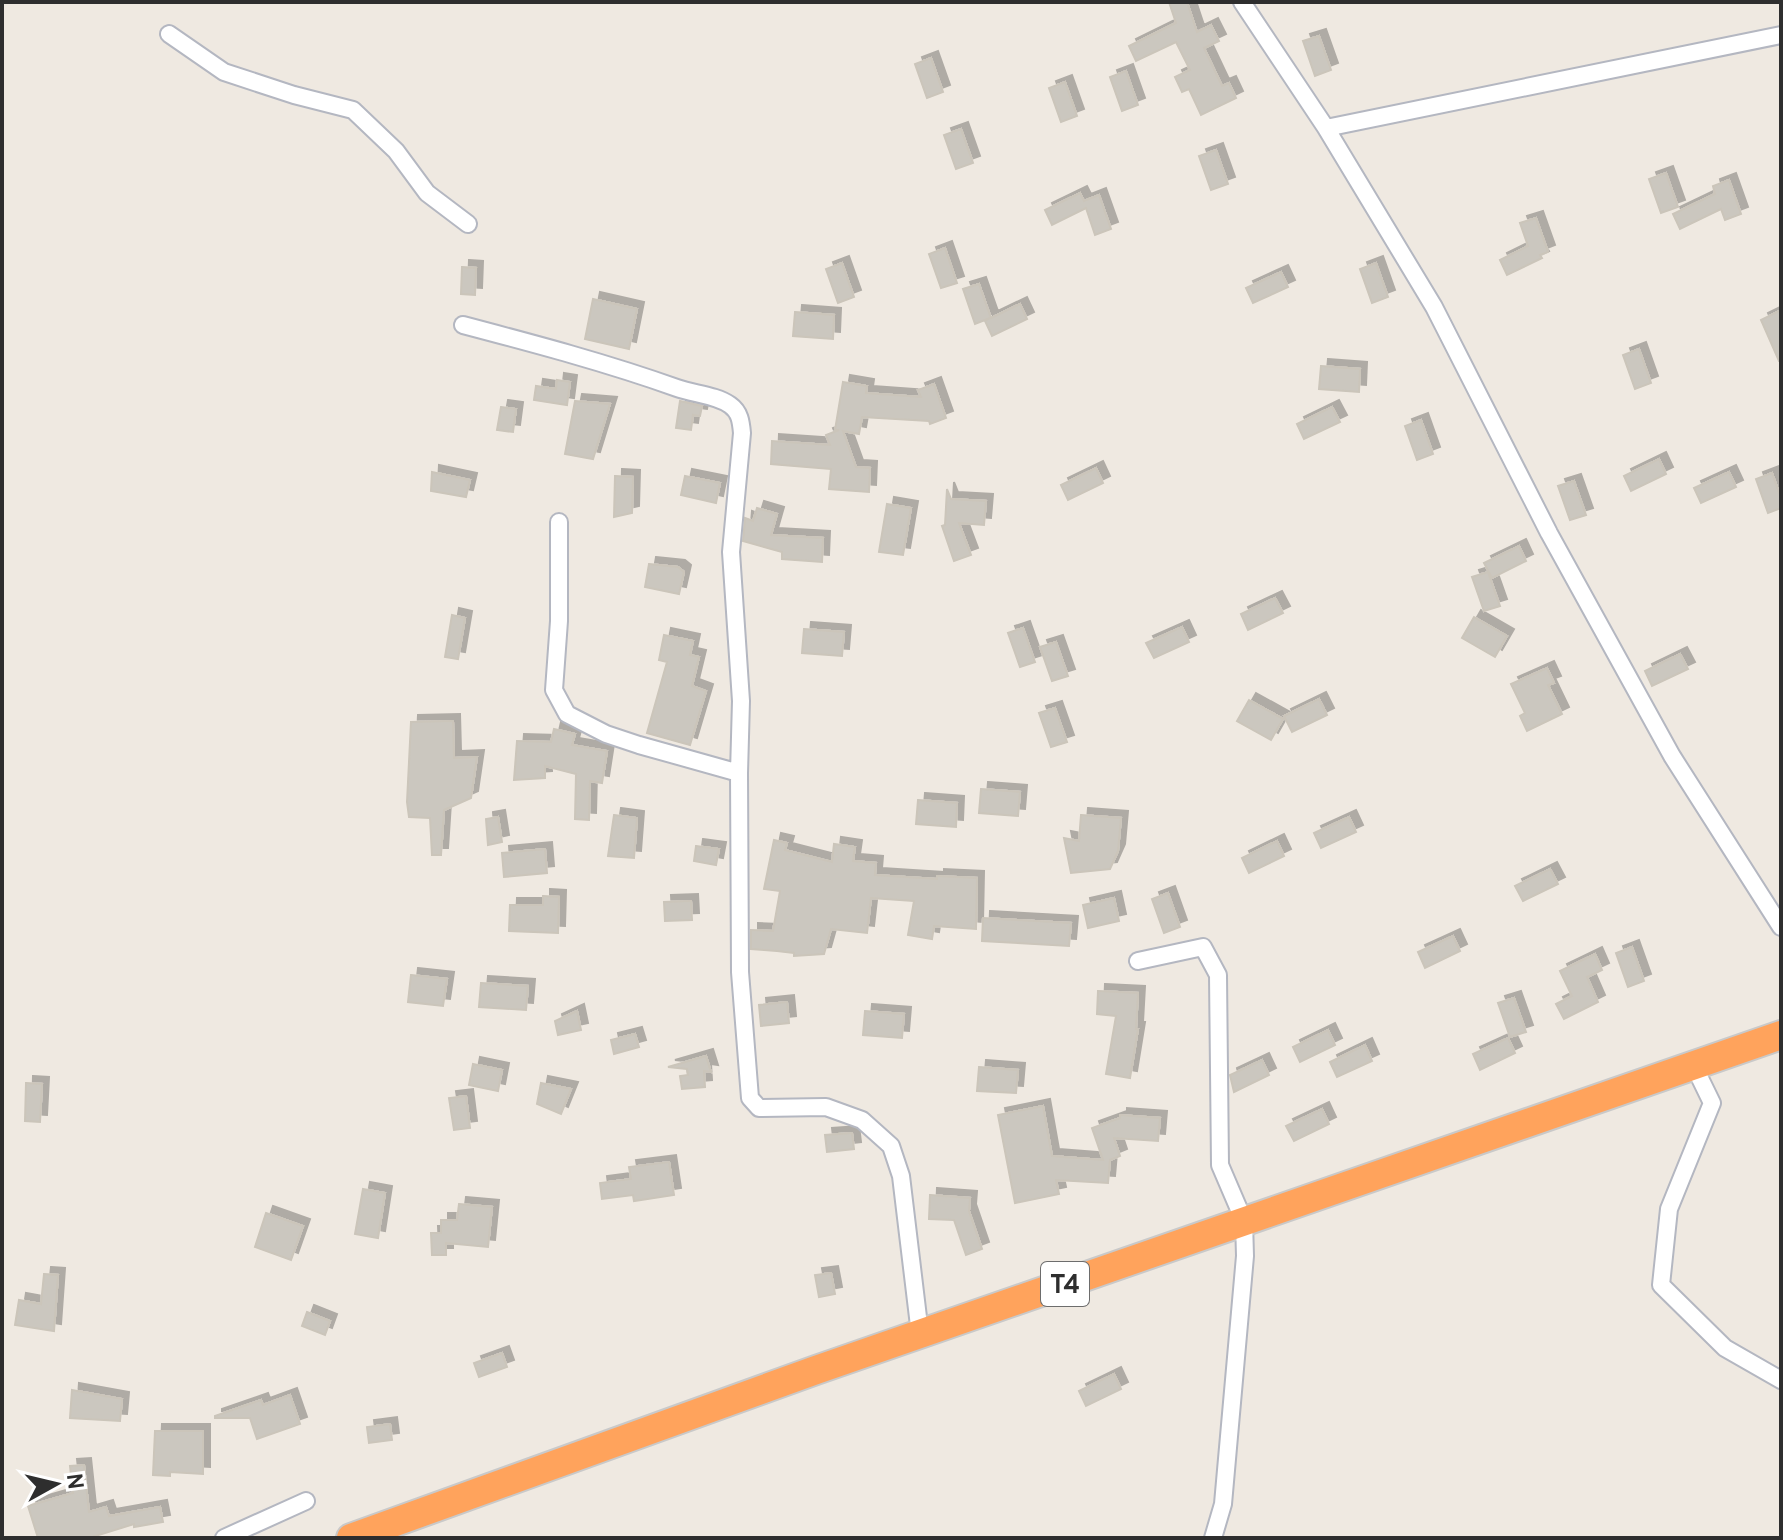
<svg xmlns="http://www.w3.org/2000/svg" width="1783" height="1540" font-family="Overpass,sans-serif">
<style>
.building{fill:#cbc7bf;stroke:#cbc5ba;stroke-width:2;filter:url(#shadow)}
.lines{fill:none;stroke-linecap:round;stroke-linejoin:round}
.street-casing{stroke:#b4b7c1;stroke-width:20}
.highway-casing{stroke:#c9c9c9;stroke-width:32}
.street{stroke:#fff;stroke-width:16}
.highway{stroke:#ffa35c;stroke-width:28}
.labels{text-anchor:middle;stroke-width:7;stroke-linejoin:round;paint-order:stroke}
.shield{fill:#fff;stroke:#6d6d6d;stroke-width:2}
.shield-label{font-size:26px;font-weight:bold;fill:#2e2e2e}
</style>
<defs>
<filter id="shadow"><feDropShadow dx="7" dy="-7" stdDeviation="0" flood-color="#0004"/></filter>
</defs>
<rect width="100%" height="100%" fill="#efe9e1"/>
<path class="building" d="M1169,2H1187L1197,32L1211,25L1219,41L1204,48L1222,86L1229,83L1236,98L1201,115L1189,89L1182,92L1175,77L1190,70L1176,42L1136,61L1129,46L1176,23Z
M1319,36L1331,70L1315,76L1303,41Z
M931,58L943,92L927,98L915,64Z
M1126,71L1138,105L1122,111L1110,77Z
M1065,82L1077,116L1061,122L1049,88Z
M961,129L973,163L956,169L944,135Z
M1216,150L1228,184L1211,190L1199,156Z
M1666,173L1678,207L1661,213L1649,179Z
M1729,180L1741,214L1725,220L1721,209L1680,229L1673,214L1715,194L1713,186Z
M1080,193L1084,201L1099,195L1111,229L1095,235L1086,208L1052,225L1045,210Z
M1536,218L1548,252L1540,255L1542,258L1507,275L1500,260L1528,246L1520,223Z
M945,248L957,283L941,288L929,254Z
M842,263L854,297L838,303L826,269Z
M1376,263L1388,297L1372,303L1360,269Z
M462,267L476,268L475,295L461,294Z
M1281,272L1288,287L1253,303L1246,288Z
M979,284L991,318L1020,304L1027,319L992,336L985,321L990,318L975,324L963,289Z
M593,299L637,309L629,349L585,339Z
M1781,310V361H1779L1761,320Z
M795,312L834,315L833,339L793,336Z
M1639,349L1651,383L1635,389L1623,355Z
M1321,366L1360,369L1359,392L1319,389Z
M557,380L570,382L567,405L534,400L536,386L556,389Z
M843,382L867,386L866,393L921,397L918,390L934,384L946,418L930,424L929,421L862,417L859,434L843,431L856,467L870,468L869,492L829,489L831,469L771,464L772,441L830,445L826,435L839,430H835Z
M575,401L610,404L593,459L565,454Z
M680,401L702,406L700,416L693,415L691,430L676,428Z
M501,407L516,409L513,432L497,430Z
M1332,407L1340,422L1304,439L1297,424Z
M1421,420L1433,454L1417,460L1405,426Z
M1659,459L1666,474L1631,491L1624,476Z
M1096,468L1103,483L1068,500L1061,485Z
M432,472L470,480L466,497L431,491Z
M1729,472L1736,487L1701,503L1694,488Z
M1772,473L1781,498V508L1768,513L1756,479Z
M615,476L633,477L632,513L614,517Z
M685,476L720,483L716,503L681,495Z
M1574,481L1586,515L1570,520L1558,486Z
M947,489L951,499L986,501L984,525L959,523L971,555L954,561L942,526L945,525Z
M887,504L911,508L903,555L879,552Z
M757,508L777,514L771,535L823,538L822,562L782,559V552L743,541L745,518L753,521Z
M1519,546L1526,561L1492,578L1484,563Z
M649,564L678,567L684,572L679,594L645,587Z
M1488,572L1500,606L1484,611L1472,577Z
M1275,598L1283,613L1248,630L1241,614Z
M452,615L465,618L458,659L445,657Z
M1474,617L1507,636L1495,657L1462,638Z
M1182,627L1189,642L1154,658L1146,643Z
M1023,628L1035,662L1020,667L1008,633Z
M804,629L844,632L842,656L802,653Z
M664,635L693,641L690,655L699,657L692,686L706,691L690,745L647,733L667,662L659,660Z
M1056,642L1068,676L1052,681L1040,647Z
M1680,654L1688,669L1652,686L1645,671Z
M1547,668L1554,683L1548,685L1562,714L1527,731L1520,716L1525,713L1511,684Z
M1319,699L1327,715L1292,732L1284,716Z
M1249,700L1283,719L1271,740L1237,721Z
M1055,708L1067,742L1051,747L1039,713Z
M453,721L454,758L477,757L471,798L444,810L441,855H432L430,818L409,817L407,802L411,722Z
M554,729L575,734L572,745L607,751L602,783L590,781L589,820L575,819L576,774L545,766V778L514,780L517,741L551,742Z
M981,789L1020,792L1018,816L979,813Z
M918,800L957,803L956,827L916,824Z
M614,815L637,818L634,858L608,856Z
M1081,815L1121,818L1118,851L1110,869L1071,873L1064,838L1079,841Z
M498,817L502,842L488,845L486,819Z
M1349,817L1356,832L1321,848L1314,833Z
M774,840L787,843L785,850L832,862L834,844L855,847L853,861L876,863L875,875L937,879V876L977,878L976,929L934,926L932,939L908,935L914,901L871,898L867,933L831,929L824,954L794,956V953L777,951L751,949V930L773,931L780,891L764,889Z
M1277,841L1284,856L1249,873L1242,858Z
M696,846L719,849L716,865L694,861Z
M545,849L547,873L504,877L502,853Z
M1550,869L1558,884L1523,901L1515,886Z
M1168,893L1180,927L1164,933L1152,899Z
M543,896L559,897L558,933L509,931L510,905H543Z
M1114,898L1119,921L1088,928L1083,905Z
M691,901L692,920L665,921L664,902Z
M983,918L1071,923L1069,946L982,941Z
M1453,936L1460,951L1425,968L1418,952Z
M1632,947L1644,981L1628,987L1616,953Z
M1595,954L1602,970L1587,977L1598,1002L1564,1019L1556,1004L1572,996L1560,971Z
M411,975L447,979L443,1006L408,1002Z
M481,983L528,986L526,1010L479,1007Z
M1098,991L1138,993L1136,1029H1138L1130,1078L1106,1074L1116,1016L1097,1014Z
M1514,998L1526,1032L1510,1037L1498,1003Z
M787,1002L789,1023L761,1026L759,1005Z
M577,1011L581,1030L558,1035L555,1021Z
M865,1011L904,1014L902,1038L863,1035Z
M1328,1030L1335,1045L1300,1062L1293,1047Z
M635,1034L639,1047L614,1054L611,1040Z
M1508,1038L1515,1053L1480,1070L1473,1054Z
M1365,1045L1372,1061L1337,1077L1330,1062Z
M706,1056L711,1072L704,1071L705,1087L682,1089L680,1076L688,1075L687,1069L668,1067Z
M1262,1060L1269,1075L1234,1092L1230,1075Z
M473,1064L502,1070L498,1091L469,1085Z
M979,1067L1018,1070L1016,1093L977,1091Z
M26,1083L42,1084L40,1122L25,1121Z
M541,1083L571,1089L561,1114L537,1104Z
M466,1096L470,1128L454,1130L449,1098Z
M1043,1106L1052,1156L1103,1160L1092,1128L1120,1118V1115L1160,1118L1158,1141L1114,1138L1120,1156L1110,1160L1108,1183L1056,1180L1059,1194L1015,1203L998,1115Z
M1322,1109L1329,1124L1294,1141L1286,1126Z
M852,1133L854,1149L827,1152L825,1135Z
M669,1162L674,1195L634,1201L633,1195L602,1199L600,1183L631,1179L629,1167Z
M363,1189L385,1193L378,1238L355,1234Z
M930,1195L970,1198L969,1211L982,1249L966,1255L954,1220L929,1219Z
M459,1204L492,1207L488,1247L446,1243V1255H432L431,1233H441V1220H457Z
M266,1213L303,1226L291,1260L255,1247Z
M831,1273L835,1294L819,1297L815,1275Z
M44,1274L58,1275L54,1331L15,1325L19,1300L41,1304Z
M307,1312L330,1321L325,1335L302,1326Z
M502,1353L507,1367L479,1377L474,1363Z
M1114,1374L1121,1389L1086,1406L1079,1391Z
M72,1390L122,1399L120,1421L70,1418Z
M290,1395L300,1424L257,1439L250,1418H215V1416L261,1400L263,1405Z
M390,1424L392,1440L369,1443L367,1427Z
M155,1431H203V1474L170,1472V1476L153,1475Z
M84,1465L89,1512L106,1507L109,1516L160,1507L163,1522L134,1527V1524L89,1538H38L28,1506L73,1493L70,1466Z"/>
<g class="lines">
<g class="street-casing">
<path id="street" d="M1242,2L1326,128L1434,307L1549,533L1672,756L1781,927
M169,34L224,72L294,95L353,110L396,151L427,193L468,224
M1326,128L1781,35
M463,325C535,344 607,363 677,388C694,394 716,395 730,405C740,412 741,422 742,433L731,552L741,701L739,773L740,972L750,1098L759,1108L826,1107L862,1120L891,1146L901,1176L920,1334
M559,522V621L554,690L567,714L606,734L639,745L739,773
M1138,961L1203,947L1218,975L1220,1165L1244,1221L1245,1256L1223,1504L1213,1538
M1694,1066L1712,1103L1669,1209L1661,1285L1725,1348L1781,1380
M224,1538L306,1501"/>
</g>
<g class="highway-casing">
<path id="highway" d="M351,1538L816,1370L1781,1035"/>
</g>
<use href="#street" class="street"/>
<use href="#highway" class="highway"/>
</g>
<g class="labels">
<rect class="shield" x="1041" y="1262" width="48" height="44" rx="6"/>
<g class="shield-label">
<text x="1065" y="1293">T4</text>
</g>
</g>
<rect width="1783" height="1540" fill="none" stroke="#2e2e2e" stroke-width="8"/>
<g transform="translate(56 1484) rotate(82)" stroke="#ffffff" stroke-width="6" paint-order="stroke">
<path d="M0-6L14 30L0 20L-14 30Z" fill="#2e2e2e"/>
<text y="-12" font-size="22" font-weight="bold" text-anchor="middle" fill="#2e2e2e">N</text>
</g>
</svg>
